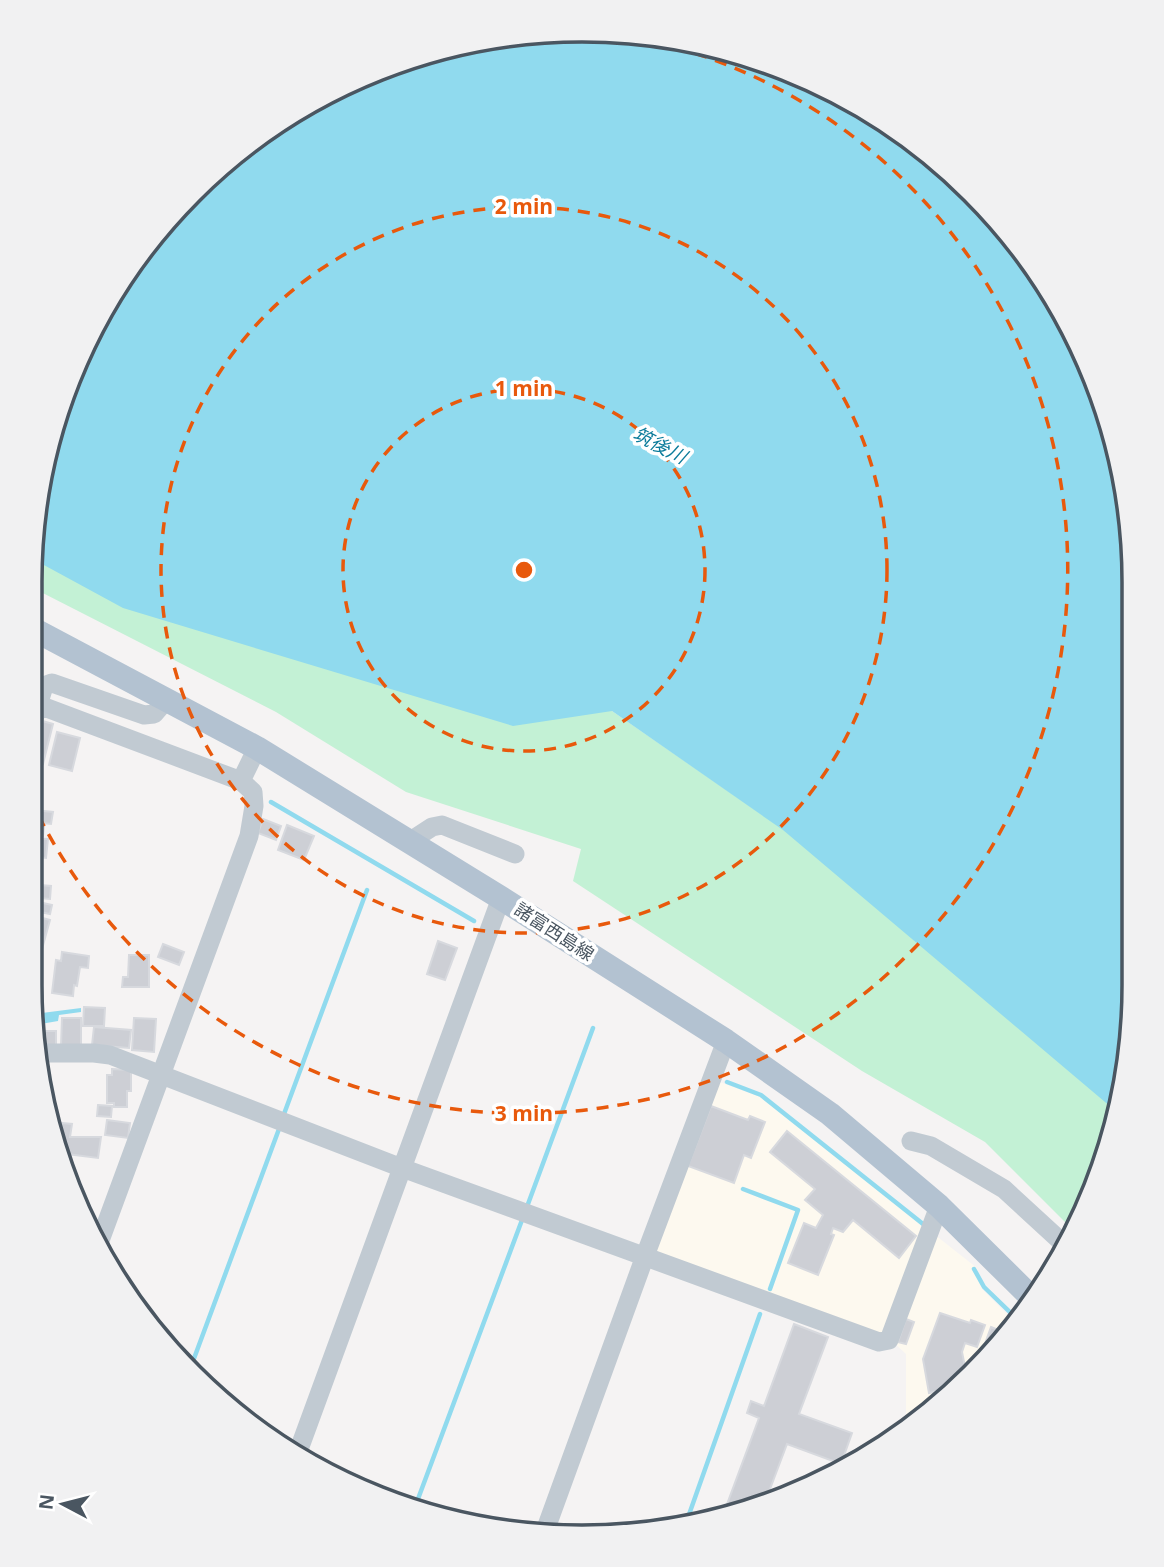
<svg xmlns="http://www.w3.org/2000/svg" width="1164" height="1567" font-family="'Open Sans','Noto Sans JP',sans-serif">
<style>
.commercial{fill:#fdf9ef}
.green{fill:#c3f1d5}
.water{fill:#90daee}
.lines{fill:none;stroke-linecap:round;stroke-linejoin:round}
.stream{stroke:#90daee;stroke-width:4.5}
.building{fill:#cdcfd5;stroke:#d7d9de;stroke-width:2}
.minor{stroke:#c1cad2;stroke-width:19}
.major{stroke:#b3c2d1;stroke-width:24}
.ring{fill:none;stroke:#e8590c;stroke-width:3.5;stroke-dasharray:12 9}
.labels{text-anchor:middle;stroke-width:7;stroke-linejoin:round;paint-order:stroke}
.street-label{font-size:18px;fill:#4a5661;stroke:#fff}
.water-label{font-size:19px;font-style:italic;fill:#0c7c9b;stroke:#fff}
.rim{fill:none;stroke:#4a5661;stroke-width:3.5}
.centre{fill:#e8590c;stroke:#fff;stroke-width:3.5}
.ring-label{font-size:21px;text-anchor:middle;font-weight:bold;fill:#e8590c;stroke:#fff;stroke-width:7;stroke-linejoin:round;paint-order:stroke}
</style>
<rect width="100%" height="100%" fill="#f5f3f3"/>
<path class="commercial" d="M717,1081L760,1097L977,1268L982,1289L1016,1323L997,1349L918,1423L898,1433L906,1424V1354L892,1341L651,1252Z"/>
<path class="green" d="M31,546L612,711L783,829L1127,1058L1115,1128L1073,1230L985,1142L862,1071L573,881L581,849L406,792L276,712L31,587Z"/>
<path class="water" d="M546,31L654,35L760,59L858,104L946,167L1020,246L1092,371L1129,510L1133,1022L1118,1113L783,830L612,711L513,726L123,608L31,558L48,439L123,276L246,144L338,87L439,48Z
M81,1008V1012L59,1015L58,1021L35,1025L34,1014Z"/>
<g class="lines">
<path class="stream" d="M31,694L34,680
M271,802L474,921
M727,1082L761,1095L923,1224
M284,1114L367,890
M743,1189L798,1210L770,1289
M528,1204L593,1028
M974,1269L984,1287L1018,1320
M189,1372L279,1129
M415,1507L522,1220
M686,1523L760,1314"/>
</g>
<path class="building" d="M39,720L53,724L43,764L30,761Z
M57,732L80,738L72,771L49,765Z
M34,810L53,812L51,824L33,822Z
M263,819L281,826L276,840L258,833Z
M30,823L44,825L43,836L30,835Z
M287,825L314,836L304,860L278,850Z
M30,838L48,839L46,858L30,856Z
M30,864L38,865L36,881L30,880Z
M30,882L37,883L35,897L30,896Z
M40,885L51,886L50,899L39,898Z
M30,900L52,905L50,914L35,911L33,917L30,916Z
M35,916L50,920L42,949L30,946V926H32Z
M438,941L457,948L445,980L427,974Z
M163,944L184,952L179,965L158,957Z
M30,949L41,951L38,966L30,964Z
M62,952L89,956L88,968L80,967L77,986L74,985L73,996L52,993L56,960L61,961Z
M129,955H149V987H122L123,977H128Z
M84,1007L105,1008L104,1026H83Z
M62,1018H81V1046H61Z
M134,1018L156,1019L154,1052L132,1050Z
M94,1027L131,1030L129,1048L92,1045Z
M36,1031H56V1045H38Z
M112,1069L131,1070V1091H127V1107H114V1103H107V1075H112Z
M98,1105L112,1106L111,1117L97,1116Z
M711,1106L748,1120L750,1116L765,1122L751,1158L744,1155L734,1183L688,1166Z
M107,1120L130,1123L128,1138L105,1135Z
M62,1123L72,1124L70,1137H101L98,1158L59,1153L53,1138V1136L60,1137Z
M787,1131L916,1236L899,1258L853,1220L843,1232L833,1228L831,1234L834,1235L818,1275L788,1263L804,1223L816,1228L823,1215L805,1200L815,1189L770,1152Z
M940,1313L970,1323L971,1320L985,1325L977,1347L965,1343L962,1352L967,1377L955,1388L929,1393L923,1359Z
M906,1319L914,1322L906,1344L898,1342Z
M794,1324L828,1337L799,1414L852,1433L841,1464L787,1444L764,1505L729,1514L731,1509L726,1507L759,1418L747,1413L751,1401L764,1406Z
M991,1327L1008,1334L991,1355L982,1352Z"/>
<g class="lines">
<path class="minor" d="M31,702L241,781L253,792L254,806L249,836L98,1246
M30,732L44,686L52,683L144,715L154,714L167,699
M241,781L257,748
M409,842L432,827L442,825L515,854
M39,1053H94L110,1055L402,1168L879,1342L889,1340L939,1206
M911,1141L931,1146L1004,1189L1066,1246
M298,1452L501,898
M545,1531L645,1256L726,1041"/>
<path class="major" d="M31,628L257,748L501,898L726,1041L830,1114L939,1206L1033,1299"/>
</g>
<g class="ring">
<circle cx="524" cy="570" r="181"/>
<circle cx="524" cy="570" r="363"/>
<path d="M614 33A544 544 0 1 1 31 800"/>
</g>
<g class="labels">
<g class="street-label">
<text transform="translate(554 932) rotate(33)" y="6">諸富西島線</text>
</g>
<g class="water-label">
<text transform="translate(660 445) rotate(27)" y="7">筑後川</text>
</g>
</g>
<path d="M0 0H1164V1567H0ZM582 42H582A540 540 0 0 1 1122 582V985A540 540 0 0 1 582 1525H582A540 540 0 0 1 42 985V582A540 540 0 0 1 582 42Z" fill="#f1f1f2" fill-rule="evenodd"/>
<path class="rim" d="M582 42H582A540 540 0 0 1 1122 582V985A540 540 0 0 1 582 1525H582A540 540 0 0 1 42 985V582A540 540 0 0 1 582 42Z"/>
<circle cx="524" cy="570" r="10" class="centre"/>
<g class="ring-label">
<text x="524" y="214">2 min</text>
<text x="524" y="396">1 min</text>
<text x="524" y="1121">3 min</text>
</g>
<g transform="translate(63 1504) rotate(277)" stroke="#ffffff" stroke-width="5" paint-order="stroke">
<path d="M0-5L12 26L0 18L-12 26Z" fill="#4a5661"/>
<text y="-10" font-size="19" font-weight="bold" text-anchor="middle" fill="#4a5661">N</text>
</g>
</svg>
